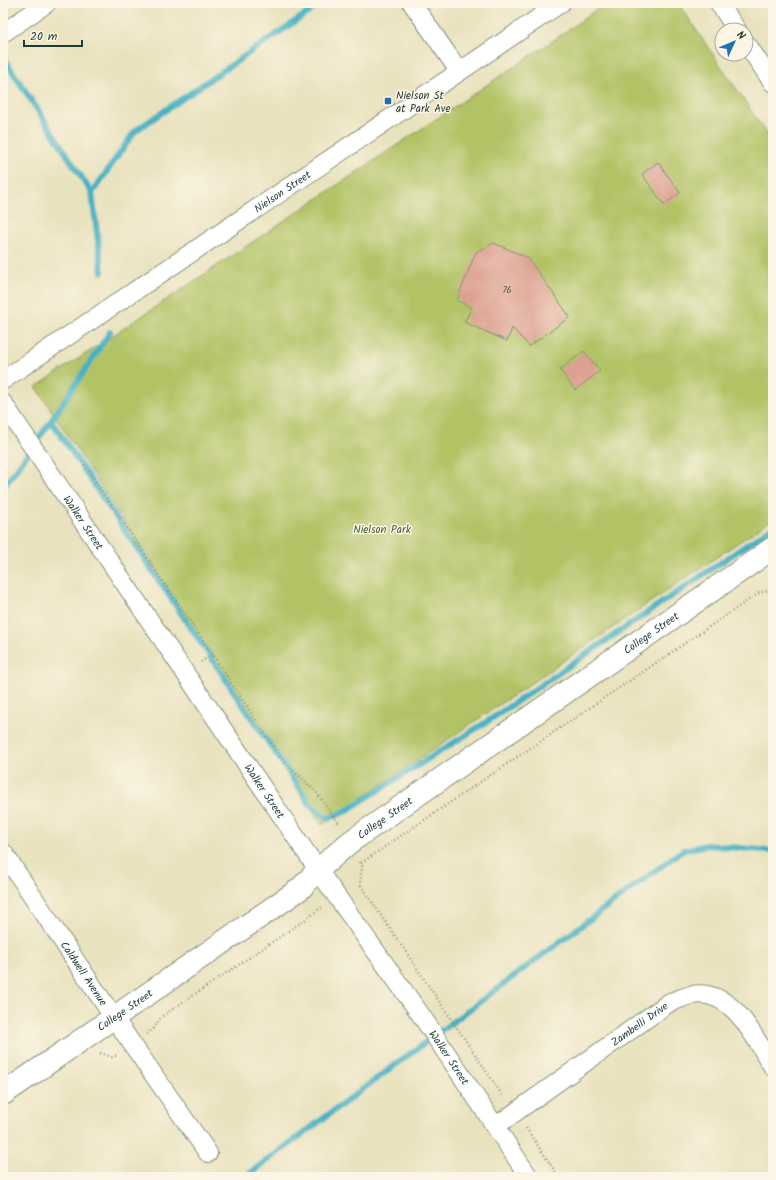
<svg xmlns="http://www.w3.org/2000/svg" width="776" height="1180" font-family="Kalam,sans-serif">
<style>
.green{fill:#b2c366;stroke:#68804d}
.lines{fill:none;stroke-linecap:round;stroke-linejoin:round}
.stream{stroke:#46b1c3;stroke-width:6}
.building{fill:#dda091}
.minor-casing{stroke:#849079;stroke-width:20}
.tertiary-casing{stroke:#849079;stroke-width:24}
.path{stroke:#849079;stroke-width:2.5;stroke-dasharray:1 3;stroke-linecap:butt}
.minor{stroke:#fff;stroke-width:18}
.tertiary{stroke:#fff;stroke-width:22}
.poi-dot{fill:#1f6fb2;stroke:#fcf5e5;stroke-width:1.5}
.labels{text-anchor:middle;stroke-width:3;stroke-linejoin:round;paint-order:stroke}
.number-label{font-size:9px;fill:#4e564b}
.poi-label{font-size:11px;fill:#1f3d34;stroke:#fcf5e5;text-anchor:start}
.street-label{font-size:11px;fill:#1f3d34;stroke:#fcf5e5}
.park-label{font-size:11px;fill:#445e40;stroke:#fcf5e5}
</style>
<rect width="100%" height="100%" fill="#fcf5e5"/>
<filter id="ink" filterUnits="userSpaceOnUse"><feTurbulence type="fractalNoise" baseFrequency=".025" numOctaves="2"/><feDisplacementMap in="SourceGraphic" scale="8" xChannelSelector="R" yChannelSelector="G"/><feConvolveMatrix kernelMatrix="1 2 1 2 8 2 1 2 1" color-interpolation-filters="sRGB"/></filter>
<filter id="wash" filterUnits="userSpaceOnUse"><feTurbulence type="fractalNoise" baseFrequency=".012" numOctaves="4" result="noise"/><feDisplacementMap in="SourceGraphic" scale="16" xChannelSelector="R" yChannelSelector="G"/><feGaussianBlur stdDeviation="0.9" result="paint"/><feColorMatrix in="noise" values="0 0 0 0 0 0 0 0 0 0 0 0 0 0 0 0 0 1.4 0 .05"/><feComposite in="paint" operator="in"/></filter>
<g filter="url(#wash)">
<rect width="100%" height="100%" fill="#e9e2be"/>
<path class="green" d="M605,3H678L773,143V519L322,825L36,387L557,38Z"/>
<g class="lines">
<path class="stream" d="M3,57L92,193
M102,272L92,193L135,131L322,3
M51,421L310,804L328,819L344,812L488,721L773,527
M3,488L51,421L110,332
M245,1177L683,850L707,845L773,851"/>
</g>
<g id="blocks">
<path class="building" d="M658,162L680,193L664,205L642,174Z
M494,243L528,258L570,317L529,346L512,328L507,341L464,322L472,308L457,300L476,252Z
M584,351L600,371L575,390L560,370Z"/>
</g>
</g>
<g filter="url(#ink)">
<use href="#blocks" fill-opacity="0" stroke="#849079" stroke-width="1"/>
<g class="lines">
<g class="minor-casing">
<g id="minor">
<path d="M412,3L459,71"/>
<path d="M719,3L737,30"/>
<path d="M3,33L47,3"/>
<path d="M746,43L773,83"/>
<path id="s1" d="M3,380L561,3"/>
<path id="s2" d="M3,403L318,870L423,1018L529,1177"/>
<path id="s3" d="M3,852L114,1018L208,1153"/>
<path id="s4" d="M496,1126L670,1002C677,1000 684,997 691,995C733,987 755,1039 773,1067"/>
</g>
</g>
<g class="tertiary-casing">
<g id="tertiary">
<path id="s5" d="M3,1094L300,889L318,870L350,842L773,548"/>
</g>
</g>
<path class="path" d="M82,461L212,654
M201,662L212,654L281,758L318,794L339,824
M360,862L362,866L360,884L503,1096
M361,863L759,593L773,589
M147,1034L154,1028L161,1017L302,922L322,907
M100,1053L112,1057L118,1055
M526,1128L559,1177"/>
<use href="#minor" class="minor"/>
<use href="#tertiary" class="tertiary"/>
</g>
</g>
<rect class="poi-dot" x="384" y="97" width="8" height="8" rx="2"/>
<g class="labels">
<g class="number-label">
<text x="507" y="293">76</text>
</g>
<g class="poi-label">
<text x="396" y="99">Nielson St<tspan x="396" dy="13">at Park Ave</tspan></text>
</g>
<g class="street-label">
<text dy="4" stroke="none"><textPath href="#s1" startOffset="337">Nielson Street</textPath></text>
<text dy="4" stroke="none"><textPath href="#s2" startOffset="144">Walker Street</textPath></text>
<text dy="4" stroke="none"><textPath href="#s5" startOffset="796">College Street</textPath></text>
<text dy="4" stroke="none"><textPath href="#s2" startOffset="468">Walker Street</textPath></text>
<text dy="4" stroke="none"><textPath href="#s5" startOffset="472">College Street</textPath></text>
<text dy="4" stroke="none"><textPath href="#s3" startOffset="146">Caldwell Avenue</textPath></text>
<text dy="4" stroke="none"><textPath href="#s5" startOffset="148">College Street</textPath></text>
<text dy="4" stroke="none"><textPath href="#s4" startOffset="176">Zambelli Drive</textPath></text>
<text dy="4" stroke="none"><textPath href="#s2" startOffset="792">Walker Street</textPath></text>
</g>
<g class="park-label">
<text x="382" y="533">Nielson Park</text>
</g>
</g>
<rect width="776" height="1180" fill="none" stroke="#fcf5e5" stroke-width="16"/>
<g transform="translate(734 42) rotate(46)"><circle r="19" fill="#fcf5e5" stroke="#a4ab9e"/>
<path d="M0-3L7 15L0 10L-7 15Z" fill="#1f6fb2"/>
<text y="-6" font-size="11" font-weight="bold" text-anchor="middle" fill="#1f3d34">N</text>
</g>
<path d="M24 40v6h58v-6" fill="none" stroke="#1f3d34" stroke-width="2"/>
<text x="30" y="40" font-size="12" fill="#1f3d34" stroke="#fcf5e5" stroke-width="3" paint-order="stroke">20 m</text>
</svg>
